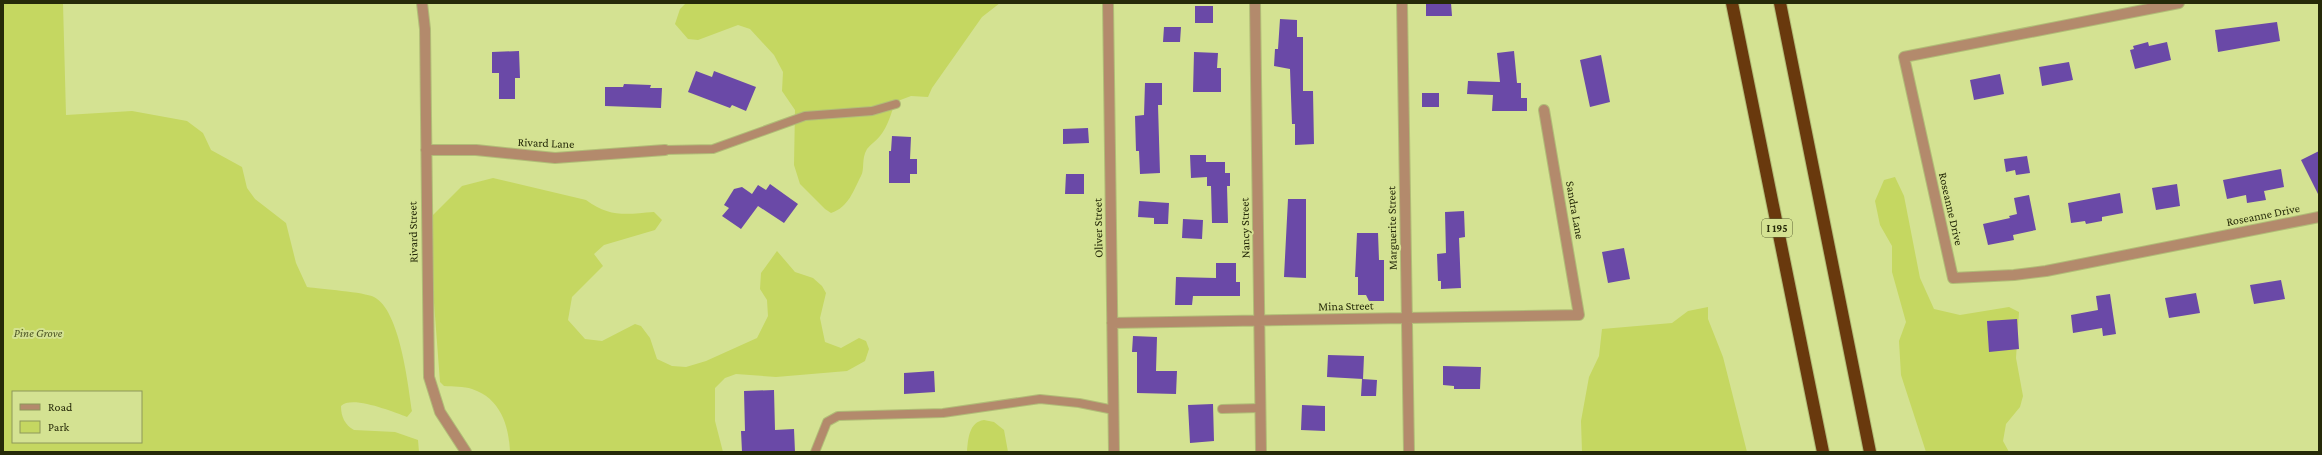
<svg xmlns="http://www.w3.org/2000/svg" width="2322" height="455" font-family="'Crimson Pro',serif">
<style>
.green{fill:#c5d761;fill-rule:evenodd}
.building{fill:#6a49a7}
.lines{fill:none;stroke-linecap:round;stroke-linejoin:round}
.service-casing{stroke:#b1bd77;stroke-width:10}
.minor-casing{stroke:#b1bd77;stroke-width:12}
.motorway-casing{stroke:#b1bd77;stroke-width:14}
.service{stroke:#b38a6c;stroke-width:8}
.minor{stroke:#b38a6c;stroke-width:10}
.motorway{stroke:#69390d;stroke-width:12}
.labels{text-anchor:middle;stroke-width:4;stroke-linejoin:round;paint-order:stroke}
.shield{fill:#d4e292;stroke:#5a6132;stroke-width:1}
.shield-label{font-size:11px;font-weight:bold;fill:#262a09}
.street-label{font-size:12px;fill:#262a09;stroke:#d4e292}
.park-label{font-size:12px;font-style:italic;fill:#4e5626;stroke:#d4e292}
</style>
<rect width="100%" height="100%" fill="#d4e292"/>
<path class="green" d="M3,3H63L66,115L132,111L187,121L203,133L211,150L242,167L247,188L255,199L286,223L296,263L307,287C321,289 364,292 374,297C400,310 408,385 412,411L407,417C393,412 352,395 341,406C341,417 345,425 354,430L395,432L418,440L419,452H3ZM13,392H141V442H13Z
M686,3H1000L982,17L932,88L928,97L911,96L895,102C891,114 888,126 880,136C876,141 871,144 867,149C861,159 865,169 861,176C853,191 849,207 831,213L825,209L800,184L794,165L795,110L782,91L783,72L774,55L750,29L738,25L698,40L688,39L675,24L680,9Z
M1895,177L1904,196L1920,278L1934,309L1960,315L2009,307L2019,312L2016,358L2023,396L2020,407L2006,424L2003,441L2009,452H1926L1901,375L1899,341L1906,322L1892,272V246L1880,225L1875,201L1884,180Z
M493,178L586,200C610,218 627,214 654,212L662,220L655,230L604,245L594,254L603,266L572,297L568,320L585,339L602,341L635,324L641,326L650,338L657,359L672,366L686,367L706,361L757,338L768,316L767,300L760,289L761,273L777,251L795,272L813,278L822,286L826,293L820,318L825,342L841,348L859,338L866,341L869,349L865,361L847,371L776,377L736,374L725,378L715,388V421L723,452H510C509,425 500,398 472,389C464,386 453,387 444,386L440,382L431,263V217L462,186Z
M1708,307V319L1723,357L1747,452H1582L1581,421L1589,377L1599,356L1602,329L1672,323L1688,311Z
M984,420L994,422L1004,430L1008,452H967C968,439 969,422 984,420Z"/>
<path class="building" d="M1426,3H1451L1452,16H1426Z
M1195,6H1213V23H1195Z
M1280,19L1297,20V37H1303V91H1313L1314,144L1295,145V124H1292L1290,69L1274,66L1275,49H1278Z
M2277,22L2280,41L2218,52L2215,30Z
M1164,27H1181L1180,42H1163Z
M2148,42L2149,46L2167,42L2171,60L2135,69L2130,50L2134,49L2133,46Z
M519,51L520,78H515V99H499V73H492V52Z
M1514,51L1517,83H1521V98H1527V111H1492L1493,95L1467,94L1468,81L1500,82L1497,53Z
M1194,52L1218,53L1217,68H1221V92H1193Z
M1601,55L1610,102L1590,107L1580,60Z
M2069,62L2073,80L2042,86L2039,67Z
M696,71L712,77L714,71L756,87L746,111L732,105L730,108L688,92Z
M2000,74L2004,94L1974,100L1970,80Z
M1145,83H1162V105H1158L1160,173L1140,174L1139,151H1136L1135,116L1144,115Z
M624,84L651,85L650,88H662L661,108L605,106V87H623Z
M1422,93H1439V107H1422Z
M1088,128L1089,143L1063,144V129Z
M892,136L911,137L910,159H917V174H910V183H889V151H891Z
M2319,151V196L2301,160Z
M1190,155H1206V162H1225V173H1230V186H1227L1228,223H1212L1211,186H1207V177L1191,178Z
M2027,156L2030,173L2016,175L2015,170L2006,172L2004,159Z
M2281,169L2284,187L2264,191L2266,200L2247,203L2246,195L2227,199L2223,180Z
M1066,174H1084V194H1065Z
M770,184L798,204L784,223L758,206L741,229L722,216L729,208L724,205L734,189L742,187L752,194L758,185L766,190Z
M2177,184L2180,206L2156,210L2152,188Z
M2120,193L2123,213L2102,217V221L2086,224L2085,221L2071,223L2068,203Z
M2029,195L2036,230L2013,235L2014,240L1988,245L1983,224L2010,218L2009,216L2017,214L2014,198Z
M1288,199H1306V278L1284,277Z
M1139,201L1169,203L1168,224H1154V218L1138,217Z
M1464,211L1465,237L1459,238L1461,288L1441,289V281H1438L1437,254L1446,253L1445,212Z
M1183,219L1203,220L1202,239L1182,238Z
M1357,233H1378L1379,260H1384V301H1369L1366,295H1358V277H1355Z
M1624,248L1630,279L1608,283L1602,252Z
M1216,263H1236V282H1240V296H1193L1192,305H1175L1176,277L1216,278Z
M2281,280L2285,299L2254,304L2250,285Z
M2196,293L2200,313L2169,318L2165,298Z
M2110,294L2116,334L2103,336L2102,328L2073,333L2071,315L2098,310L2096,296Z
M2017,319L2019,349L1989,352L1987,321Z
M1133,336L1157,337L1156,371H1177L1176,394L1137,393V352H1132Z
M1328,355L1364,356L1363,379L1327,377Z
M1443,366L1481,367L1480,389H1454V386L1443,385Z
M934,371L935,392L904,394V373Z
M1362,379L1377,380L1376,396H1361Z
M774,390L775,430L794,429L795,452H742L741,431H745L744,391Z
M1213,404L1214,441L1190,443L1188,405Z
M1302,405L1325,406V431L1301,430Z"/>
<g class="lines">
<g class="service-casing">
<path id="service" d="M665,150L713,149L805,116L872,111L896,104
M1222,409L1260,408
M815,452L827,422L838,416L943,413L1040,399L1079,403L1114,410"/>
</g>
<g class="minor-casing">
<path id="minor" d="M422,3L425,29L429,377L440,412L466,452
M1108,3L1114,452
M1255,3L1261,452
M1402,3L1409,452
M2179,3L1904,57L1953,278L2014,275L2046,271L2319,217
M426,150H476L555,158L665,150
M1112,323L1579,315L1544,110"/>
</g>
<g class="motorway-casing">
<path id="motorway" d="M1732,3L1823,452
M1780,3L1870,452"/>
</g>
<use href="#service" class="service"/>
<use href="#minor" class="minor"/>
<use href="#motorway" class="motorway"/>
</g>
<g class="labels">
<rect class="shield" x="1762" y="219" width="30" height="18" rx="3"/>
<g class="shield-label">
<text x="1777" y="232">I 195</text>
</g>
<g class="street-label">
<text transform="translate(546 143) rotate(2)" y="4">Rivard Lane</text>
<text transform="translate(1951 209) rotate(77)" y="4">Roseanne Drive</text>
<text transform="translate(1575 210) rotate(80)" y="4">Sandra Lane</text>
<text transform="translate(2263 215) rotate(-11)" y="4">Roseanne Drive</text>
<text transform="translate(1098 228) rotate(-91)" y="4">Oliver Street</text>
<text transform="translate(1245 228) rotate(-91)" y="4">Nancy Street</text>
<text transform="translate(1392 228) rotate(-91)" y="4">Marguerite Street</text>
<text transform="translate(413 232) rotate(-91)" y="4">Rivard Street</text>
<text transform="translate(1346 306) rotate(-1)" y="4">Mina Street</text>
</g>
<g class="park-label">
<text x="38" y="337">Pine Grove</text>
</g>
</g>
<rect width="2322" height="455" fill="none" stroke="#262a09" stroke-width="8"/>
<rect x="12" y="391" width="130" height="52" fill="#d4e292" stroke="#8e985b"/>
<rect x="20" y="404" width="20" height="6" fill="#b38a6c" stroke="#8e985b"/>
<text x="48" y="411" font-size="12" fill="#262a09">Road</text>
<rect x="20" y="421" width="20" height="12" fill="#c5d761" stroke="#8e985b"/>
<text x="48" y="431" font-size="12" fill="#262a09">Park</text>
</svg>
